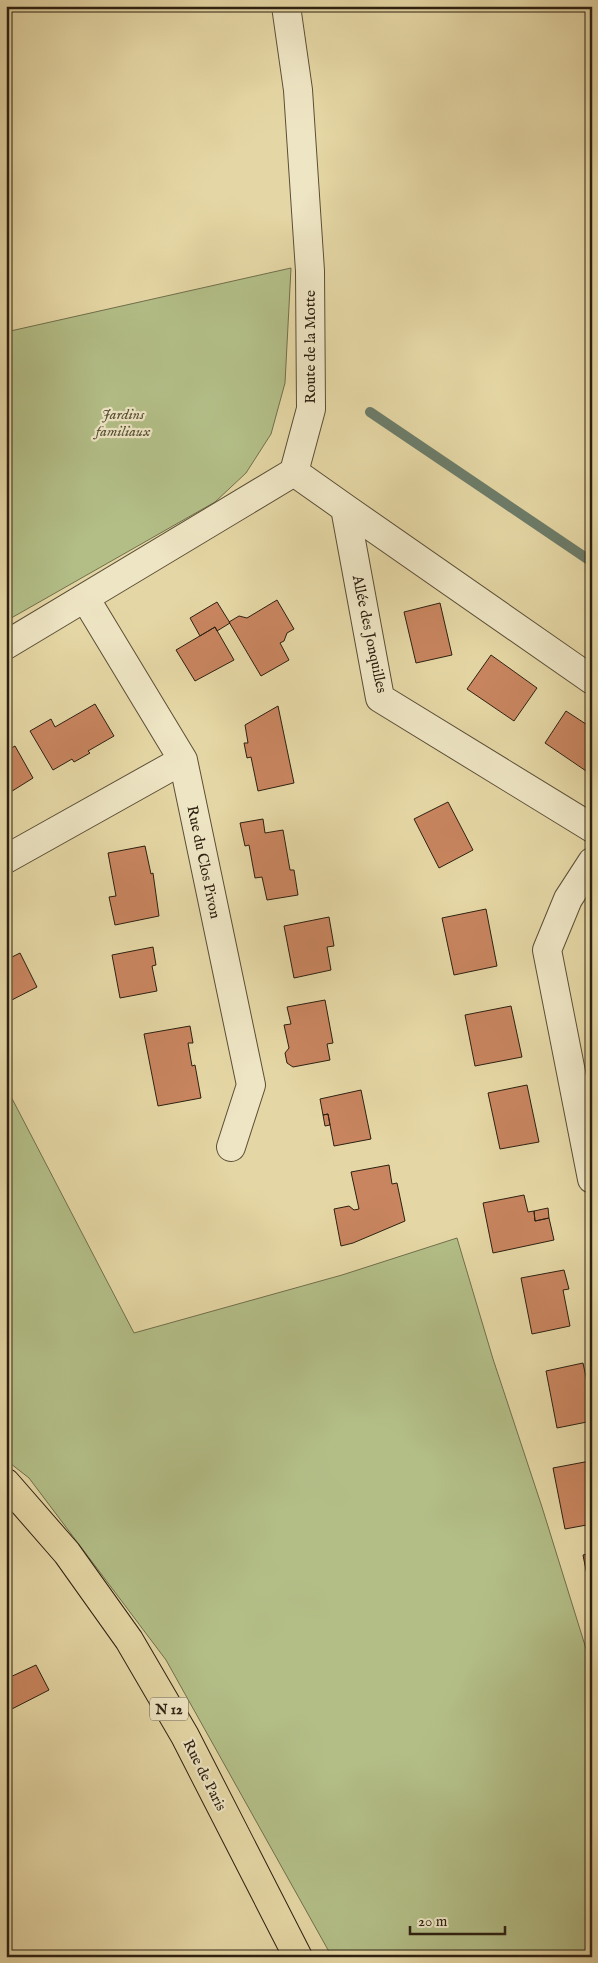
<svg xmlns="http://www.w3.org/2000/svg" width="598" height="1963" font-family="'IM FELL English',serif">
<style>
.green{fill:#b3be87;stroke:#706f4c}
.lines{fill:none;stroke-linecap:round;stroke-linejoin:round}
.stream{stroke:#6c7c69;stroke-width:10}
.building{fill:#c8855f;stroke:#2d2011}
.minor-casing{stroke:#5b4e36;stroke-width:30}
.primary-casing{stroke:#2d2011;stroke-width:30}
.minor{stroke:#eee5c4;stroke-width:28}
.primary{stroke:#e5d7a5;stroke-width:28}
.labels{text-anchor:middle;stroke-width:4.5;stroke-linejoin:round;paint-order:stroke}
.shield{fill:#eee5c4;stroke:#675b47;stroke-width:1}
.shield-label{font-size:14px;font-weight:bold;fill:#2d2011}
.street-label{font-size:15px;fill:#2d2011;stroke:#eee5c4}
.park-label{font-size:15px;font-style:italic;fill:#554f34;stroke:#eee5c4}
</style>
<rect width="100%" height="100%" fill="#e5d7a5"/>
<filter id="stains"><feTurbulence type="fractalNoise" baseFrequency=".004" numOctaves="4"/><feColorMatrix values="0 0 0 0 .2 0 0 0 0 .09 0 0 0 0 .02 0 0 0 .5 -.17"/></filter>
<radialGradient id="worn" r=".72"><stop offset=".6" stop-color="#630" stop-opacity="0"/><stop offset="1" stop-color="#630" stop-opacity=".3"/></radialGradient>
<path class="green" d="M291,268L285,383L271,434L246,473L215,502L6,621V332Z
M6,1087L134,1333L342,1275L457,1238L493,1359L542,1507L592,1668V1957H332L166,1660L29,1478L6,1460Z"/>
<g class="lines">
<path class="stream" d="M370,412L592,562"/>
</g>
<path class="building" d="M277,600L294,629L287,633L284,641L280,643L289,660L261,676L229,622L239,616L247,618Z
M217,602L230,623L217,631L215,627L200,636L190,618Z
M440,603L452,655L416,663L404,612Z
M215,627L234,660L195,681L176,650Z
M491,655L537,688L514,721L467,689Z
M95,704L114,736L88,751L90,753L83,757L74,762L72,759L53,770L30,731L51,719L55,727Z
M278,706L294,783L258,791L251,757L247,758L244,743H248L245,725Z
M566,711L592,728V775L545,743Z
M15,746L33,778L9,793L10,795L6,797V751Z
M448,802L473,850L439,868L414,819Z
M263,819L265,833L283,830L290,870H294L298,895L267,900L262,877L255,878L249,845L245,846L240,823Z
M145,846L151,874L153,873L159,916L115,925L109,897L116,896L108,853Z
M486,909L497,966L454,975L442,918Z
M329,917L334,946L327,947L331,970L294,978L284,926Z
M153,947L156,965L152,966L157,991L120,998L112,955Z
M20,953L37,987L6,1003V960Z
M325,1000L333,1043L327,1044L330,1060L293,1067L287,1063L285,1053L289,1048L284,1025L291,1024L287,1007Z
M511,1006L522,1057L475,1066L465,1015Z
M190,1026L193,1043H188L192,1066L195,1065L201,1098L158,1106L144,1034Z
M527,1085L539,1142L500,1149L488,1093Z
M361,1090L371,1139L334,1146L328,1114L323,1115L320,1099Z
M328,1114L330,1125L325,1126L323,1115Z
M389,1165L392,1184L397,1183L405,1221L353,1243L341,1246L334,1209L349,1206L354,1210L359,1209L351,1172Z
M524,1195L528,1212L534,1211L535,1221L549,1218L554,1240L493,1253L483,1203Z
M548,1208L549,1218L535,1221L534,1211Z
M564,1270L569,1289L563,1290L570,1326L532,1334L521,1278Z
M583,1363L592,1405V1421L557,1428L546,1371Z
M590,1461L592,1524L565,1529L553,1468Z
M592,1553V1601L583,1555Z
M36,1665L49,1690L6,1712V1679Z"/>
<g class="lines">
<g class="minor-casing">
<path id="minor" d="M294,472L345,508L380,698L592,828
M345,508L592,680
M85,598L183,760L251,1085L231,1147
M6,645L294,472L311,409L310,271L298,90L286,6
M6,859L183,760
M592,862L568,899L547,950L592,1179"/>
</g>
<g class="primary-casing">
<path id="primary" d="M6,1483L67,1553L129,1640L185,1736L298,1957"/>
</g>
<use href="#minor" class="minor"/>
<use href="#primary" class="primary"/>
</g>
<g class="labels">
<rect class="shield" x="150" y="1697.5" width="38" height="23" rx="4"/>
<g class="shield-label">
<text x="169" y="1714">N 12</text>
</g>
<g class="street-label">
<text transform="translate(310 347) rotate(-90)" y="5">Route de la Motte</text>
<text transform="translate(370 634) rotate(78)" y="5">Allée des Jonquilles</text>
<text transform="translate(204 862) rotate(78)" y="5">Rue du Clos Pivon</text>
<text transform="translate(205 1775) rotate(63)" y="5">Rue de Paris</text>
</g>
<g class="park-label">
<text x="123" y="419">Jardins<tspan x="123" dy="17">familiaux</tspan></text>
</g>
</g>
<rect width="598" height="1963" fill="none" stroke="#e5d7a5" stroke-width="25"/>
<rect x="8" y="8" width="583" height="1948" fill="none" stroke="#2d2011" stroke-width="2.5"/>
<rect x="12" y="12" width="573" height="1938" fill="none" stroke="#2d2011"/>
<path d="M410 1926v8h95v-8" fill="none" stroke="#2d2011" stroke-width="2.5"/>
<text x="418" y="1926" font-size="15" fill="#2d2011" stroke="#eee5c4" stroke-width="4" paint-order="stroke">20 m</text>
<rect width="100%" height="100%" filter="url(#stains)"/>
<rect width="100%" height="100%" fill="url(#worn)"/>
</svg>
